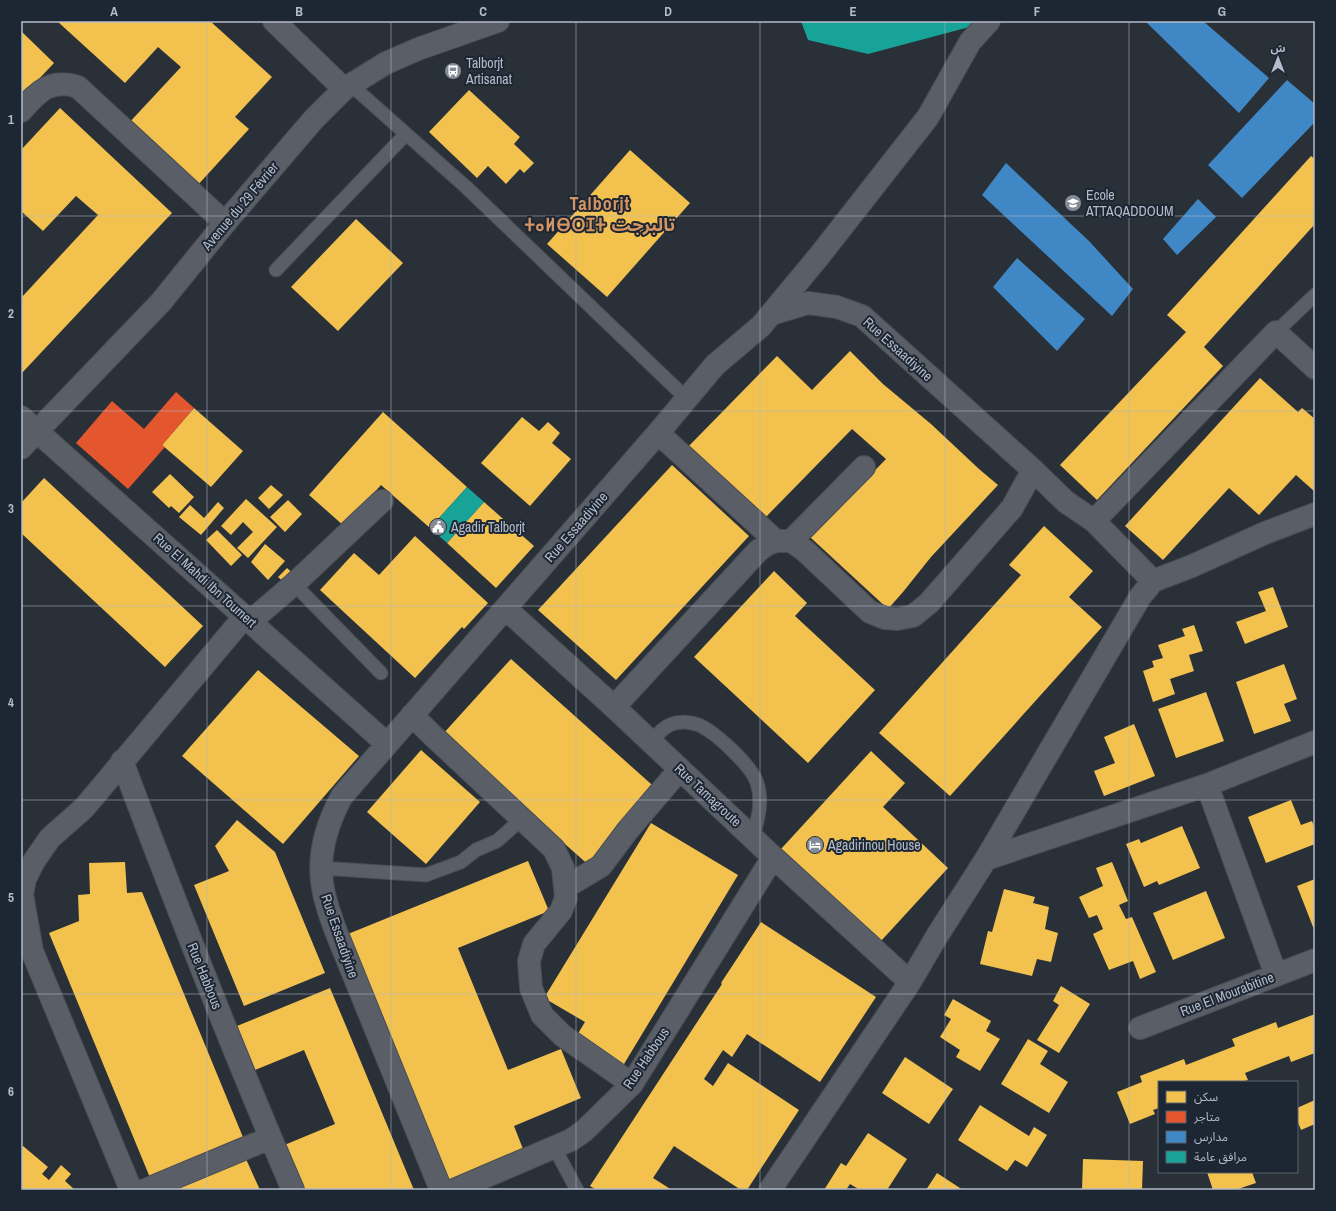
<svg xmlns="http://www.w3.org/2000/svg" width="1336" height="1211" font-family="'Archivo Narrow','Noto Sans Arabic','Noto Sans Tifinagh',sans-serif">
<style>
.homes{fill:#f2c14e}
.shops{fill:#e4572e}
.schools{fill:#3f88c5}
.public{fill:#17a398}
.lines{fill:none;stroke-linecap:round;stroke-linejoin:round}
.service-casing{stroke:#484c53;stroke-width:15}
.minor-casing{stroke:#484c53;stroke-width:24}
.tertiary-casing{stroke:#484c53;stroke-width:24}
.service{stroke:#5a5e66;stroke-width:13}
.minor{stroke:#5a5e66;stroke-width:22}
.tertiary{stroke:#5a5e66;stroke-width:22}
.grid{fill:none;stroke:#b4bcc9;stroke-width:1;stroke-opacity:0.55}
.labels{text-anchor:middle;stroke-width:4;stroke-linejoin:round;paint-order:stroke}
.poi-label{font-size:14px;fill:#b4bcc9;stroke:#1d2633;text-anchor:start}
.street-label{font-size:14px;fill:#b4bcc9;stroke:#1d2633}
.district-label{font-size:18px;font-weight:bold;letter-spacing:1px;fill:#d59563;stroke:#1d2633}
.neatline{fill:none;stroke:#b4bcc9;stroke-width:1.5}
.grid-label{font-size:13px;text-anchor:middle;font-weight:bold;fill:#b4bcc9}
</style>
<rect width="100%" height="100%" fill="#2a3038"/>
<path class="homes" d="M57,21H210L272,77L235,117L249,129L196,187L127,125L181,67L158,47L125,83Z
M22,32L54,63L21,98V33Z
M469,90L520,137L514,144L534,163L524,173L520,169L506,184L488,166L477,178L429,132Z
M60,108L172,213L21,374V298L98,215L76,196L43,231L21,211V150Z
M630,150L690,203L607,297L547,244Z
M1311,156L1315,159V224L1204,347L1223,366L1097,500L1060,465L1186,332L1167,315Z
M356,219L403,263L338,331L291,287Z
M850,351L883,384L931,424L979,469L998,485L931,557L903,592L888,609L810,537L886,459L852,429L760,523L684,451L777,356L812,390Z
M1260,378L1298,412L1302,408L1315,419V490L1314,491L1296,475L1259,515L1229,488L1163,560L1125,526Z
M194,408L243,451L211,487L162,445Z
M383,412L467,487L430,528L381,485L344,526L309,495Z
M522,417L539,431L548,422L560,433L552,443L571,459L530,506L481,463Z
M672,465L749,536L616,680L538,610Z
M170,474L194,497L179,513L171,506L169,508L152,492Z
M44,478L203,626L165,667L21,533V503Z
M271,485L283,495L269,509L258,498Z
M246,499L277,527L248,558L237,548L253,532L243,522L231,535L221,526Z
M288,500L302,514L285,532L270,517Z
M218,502L224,508L201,535L179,517L190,505L204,518Z
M484,502L534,546L496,588L447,543Z
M1044,526L1093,571L1069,597L1102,627L950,796L879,733L1021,575L1009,565Z
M217,530L242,555L231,566L206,540Z
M415,536L488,603L464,629L462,627L415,678L320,590L354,553L379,575Z
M265,544L285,561L268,580L251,562Z
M287,568L296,576L287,585L278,577Z
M774,571L807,603L795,616L875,690L808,763L694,657Z
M1273,587L1288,627L1245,644L1236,622L1266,611L1258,592Z
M1194,625L1203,651L1189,655L1194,671L1170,679L1175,694L1153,702L1143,671L1154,667L1152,661L1163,658L1158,645L1185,636L1182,629Z
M511,659L660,792L592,868L442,735Z
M1284,664L1297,699L1284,704L1291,721L1254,734L1236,682Z
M258,670L359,756L283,844L182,756Z
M1206,692L1224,741L1176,758L1158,709Z
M1134,724L1155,776L1104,796L1094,771L1115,763L1104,737Z
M421,750L480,802L426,864L367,812Z
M871,751L905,783L883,807L948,868L881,941L781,849Z
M1291,800L1301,825L1312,821L1315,829V844L1266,863L1248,817Z
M237,820L275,852L325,973L244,1006L194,885L229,871L215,846Z
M651,823L738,875L621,1069L574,1040L585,1022L544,998Z
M1182,826L1200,868L1159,885L1157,881L1144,887L1126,844L1139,839L1141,843Z
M528,861L549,911L458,948L508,1070L561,1049L581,1098L514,1126L523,1149L444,1182L343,936Z
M125,862L127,893L142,892L245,1142L151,1180L49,933L79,921L78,895L90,894L89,863Z
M1112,862L1128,901L1119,905L1126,919L1132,917L1156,972L1140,979L1133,961L1109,970L1093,934L1103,929L1097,915L1089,918L1079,897L1103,886L1096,868Z
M1315,879V932L1297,886Z
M1004,889L1035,897L1033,903L1049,907L1045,929L1058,933L1051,962L1037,959L1032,976L980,964L988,931L992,932Z
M1206,891L1225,938L1173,960L1153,913Z
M761,922L876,997L820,1082L747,1034L732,1057L723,1050L704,1079L713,1086L728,1063L799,1110L747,1190H741L674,1146L653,1178L672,1190H597L590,1186L722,984L721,983Z
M1061,986L1090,1004L1059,1053L1037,1040L1059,1005L1053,1001Z
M330,988L346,1026L414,1190H301L282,1146L335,1124L304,1050L255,1070L237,1026Z
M953,999L991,1021L986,1031L1000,1039L980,1071L956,1057L960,1050L940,1037L951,1019L944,1015Z
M1315,1014V1053L1291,1062L1289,1056L1245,1073L1248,1080L1242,1082H1159V1108L1153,1110L1155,1114L1130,1124L1117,1092L1142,1082L1140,1076L1184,1059L1186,1065L1235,1046L1232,1039L1276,1022L1278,1028Z
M1028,1039L1048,1051L1040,1064L1068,1082L1049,1113L1001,1084Z
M905,1057L953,1089L929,1124L882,1093Z
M1315,1100V1124L1301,1130L1297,1120V1108Z
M980,1105L1029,1136L1034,1127L1047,1135L1027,1167L1015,1160L1007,1171L958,1140Z
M868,1133L907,1159L887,1190H860L850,1184L846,1190H824L841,1163L846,1166Z
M23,1146L48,1167L42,1174L49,1180L61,1165L71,1174L65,1181L75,1190H21V1149Z
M246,1159L260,1190H172Z
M1083,1159L1143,1161L1142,1190H1082Z
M1207,1172H1252L1256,1183L1235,1190H1213Z
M937,1173L963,1190H926Z"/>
<path class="shops" d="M176,392L194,408L162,445L165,447L128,489L76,443L112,401L144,429Z"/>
<path class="schools" d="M1145,21H1203L1269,78L1239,113Z
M1287,80L1315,104V122L1242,198L1208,165Z
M1006,163L1089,241L1133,289L1112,316L982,195Z
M1198,199L1216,217L1177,255L1163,239Z
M1017,258L1085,319L1057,351L993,287Z"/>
<path class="public" d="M801,21H977L973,26L868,54L808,40Z
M467,487L484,502L447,543L430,528Z"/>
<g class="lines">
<g class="service-casing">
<path id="service" d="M351,85L466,187L687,399
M276,270L406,134
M1276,332L1315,295
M294,584L381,673
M651,742C657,735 663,727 672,724C680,721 691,722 699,725C715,732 752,766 757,783C763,801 758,819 753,837
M321,868L426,875L461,862L476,850L497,841L516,824L520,816
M554,1147L577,1190"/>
</g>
<g class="minor-casing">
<path id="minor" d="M274,21L344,89
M21,111C38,92 50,78 78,87L225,223
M771,314L820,255L928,117L970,42L989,21
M21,417L387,744
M658,433L776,541
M1094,521L1276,332L1315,368
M791,541L864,467
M506,609L614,707L773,857L910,982
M251,621L294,584L382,501
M614,707L758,551L768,544L776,541H791L804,550L870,612L885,618L897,619L913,616L929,603L1012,508L1033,470
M412,715L431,734L554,849L563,868L566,898L561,911L534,944L529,961L531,988L542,1015L563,1036L632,1084
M122,761C176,905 232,1049 293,1190
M1207,785L1276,975
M986,859L1207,785L1315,742
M566,887L601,866L628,830L680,769
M1140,1028L1315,960
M131,1190L32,951L22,894L25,879L34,861L50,838L84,808L245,616
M145,1190L270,1138
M441,1190L335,929C331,918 327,906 324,894C316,859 325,827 342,796L658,433L715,365L761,326L771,314L808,303L837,307L862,316L1033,470L1066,502L1094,521L1153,581
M454,1190L543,1152L571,1140L584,1131L632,1084L773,857
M770,1190L910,982L937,936L986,859L1140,597L1153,581L1192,566L1265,533L1315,514"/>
</g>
<g class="tertiary-casing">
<path id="tertiary" d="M21,448L161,302L225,223L313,120L344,89L386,63L418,49L498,21"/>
</g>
<use href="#service" class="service"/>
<use href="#minor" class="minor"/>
<use href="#tertiary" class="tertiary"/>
</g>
<path class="grid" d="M207,21V1190M391,21V1190M576,21V1190M760,21V1190M945,21V1190M1129,21V1190M21,216H1315M21,411H1315M21,606H1315M21,800H1315M21,994H1315"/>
<defs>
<g id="bus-disc" transform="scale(0.9)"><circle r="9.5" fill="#848b96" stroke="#1d2633"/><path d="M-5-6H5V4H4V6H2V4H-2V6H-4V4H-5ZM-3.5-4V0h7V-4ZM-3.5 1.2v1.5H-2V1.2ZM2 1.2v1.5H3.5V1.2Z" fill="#fff"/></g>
<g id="school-disc" transform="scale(0.9)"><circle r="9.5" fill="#848b96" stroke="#1d2633"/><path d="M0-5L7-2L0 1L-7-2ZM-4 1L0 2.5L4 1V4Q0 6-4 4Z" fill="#fff"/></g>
<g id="civic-disc" transform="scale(0.9)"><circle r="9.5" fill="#848b96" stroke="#1d2633"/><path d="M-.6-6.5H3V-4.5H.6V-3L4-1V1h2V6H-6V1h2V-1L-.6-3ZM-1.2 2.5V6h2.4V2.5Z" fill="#fff"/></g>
<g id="hotel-disc" transform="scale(0.9)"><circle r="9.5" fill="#848b96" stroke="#1d2633"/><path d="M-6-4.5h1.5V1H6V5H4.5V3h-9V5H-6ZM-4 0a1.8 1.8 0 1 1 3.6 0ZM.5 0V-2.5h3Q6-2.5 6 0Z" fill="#fff"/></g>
</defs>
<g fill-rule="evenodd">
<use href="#bus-disc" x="453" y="71"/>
<use href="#school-disc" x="1073" y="203"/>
<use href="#civic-disc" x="438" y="527"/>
<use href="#hotel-disc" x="815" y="845"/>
</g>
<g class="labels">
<g class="poi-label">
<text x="466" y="68">Talborjt<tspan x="466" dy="16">Artisanat</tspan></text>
<text x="1086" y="200">Ecole<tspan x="1086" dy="16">ATTAQADDOUM</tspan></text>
<text x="451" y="532">Agadir Talborjt</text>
<text x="828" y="850">Agadirinou House</text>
</g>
<g class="street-label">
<text transform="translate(240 206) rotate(-50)" y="5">Avenue du 29 Février</text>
<text transform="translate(898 349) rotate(42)" y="5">Rue Essaadiyine</text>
<text transform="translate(576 527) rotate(-49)" y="5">Rue Essaadiyine</text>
<text transform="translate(205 580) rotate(42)" y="5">Rue El Mahdi Ibn Toumert</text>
<text transform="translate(708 795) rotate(43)" y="5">Rue Tamagroute</text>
<text transform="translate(340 936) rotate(71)" y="5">Rue Essaadiyine</text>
<text transform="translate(205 976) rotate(68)" y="5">Rue Habbous</text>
<text transform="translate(1227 994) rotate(-21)" y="5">Rue El Mourabitine</text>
<text transform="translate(646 1058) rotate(-56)" y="5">Rue Habbous</text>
</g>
<g class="district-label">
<text x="600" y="210">Talborjt<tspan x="600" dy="21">ⵜⴰⵍⴱⵔⵊⵜ تالبرجت</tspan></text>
</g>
</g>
<rect width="1336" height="1211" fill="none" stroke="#1d2633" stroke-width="44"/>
<rect x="1158" y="1081" width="140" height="92" fill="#1d2633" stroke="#59626f"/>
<rect x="1166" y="1091" width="20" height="12" fill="#f2c14e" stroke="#59626f"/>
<text x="1194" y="1101" font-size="12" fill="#b4bcc9">سكن</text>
<rect x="1166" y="1111" width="20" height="12" fill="#e4572e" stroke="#59626f"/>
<text x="1194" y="1121" font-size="12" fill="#b4bcc9">متاجر</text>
<rect x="1166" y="1131" width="20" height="12" fill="#3f88c5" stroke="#59626f"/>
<text x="1194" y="1141" font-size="12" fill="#b4bcc9">مدارس</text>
<rect x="1166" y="1151" width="20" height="12" fill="#17a398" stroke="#59626f"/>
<text x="1194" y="1161" font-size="12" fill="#b4bcc9">مرافق عامة</text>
<g transform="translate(1278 58)" stroke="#1d2633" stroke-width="3" paint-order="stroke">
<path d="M0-3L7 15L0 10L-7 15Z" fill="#b4bcc9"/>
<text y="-6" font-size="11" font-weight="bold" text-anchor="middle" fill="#b4bcc9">ش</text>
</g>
<rect x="22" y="22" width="1292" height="1167" class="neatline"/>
<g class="grid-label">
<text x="114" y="16">A</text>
<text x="299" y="16">B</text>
<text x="483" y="16">C</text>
<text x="668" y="16">D</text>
<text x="853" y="16">E</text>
<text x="1037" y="16">F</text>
<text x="1222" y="16">G</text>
<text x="11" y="124">1</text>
<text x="11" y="318">2</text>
<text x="11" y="513">3</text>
<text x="11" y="707">4</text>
<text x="11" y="902">5</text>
<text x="11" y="1096">6</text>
</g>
</svg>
